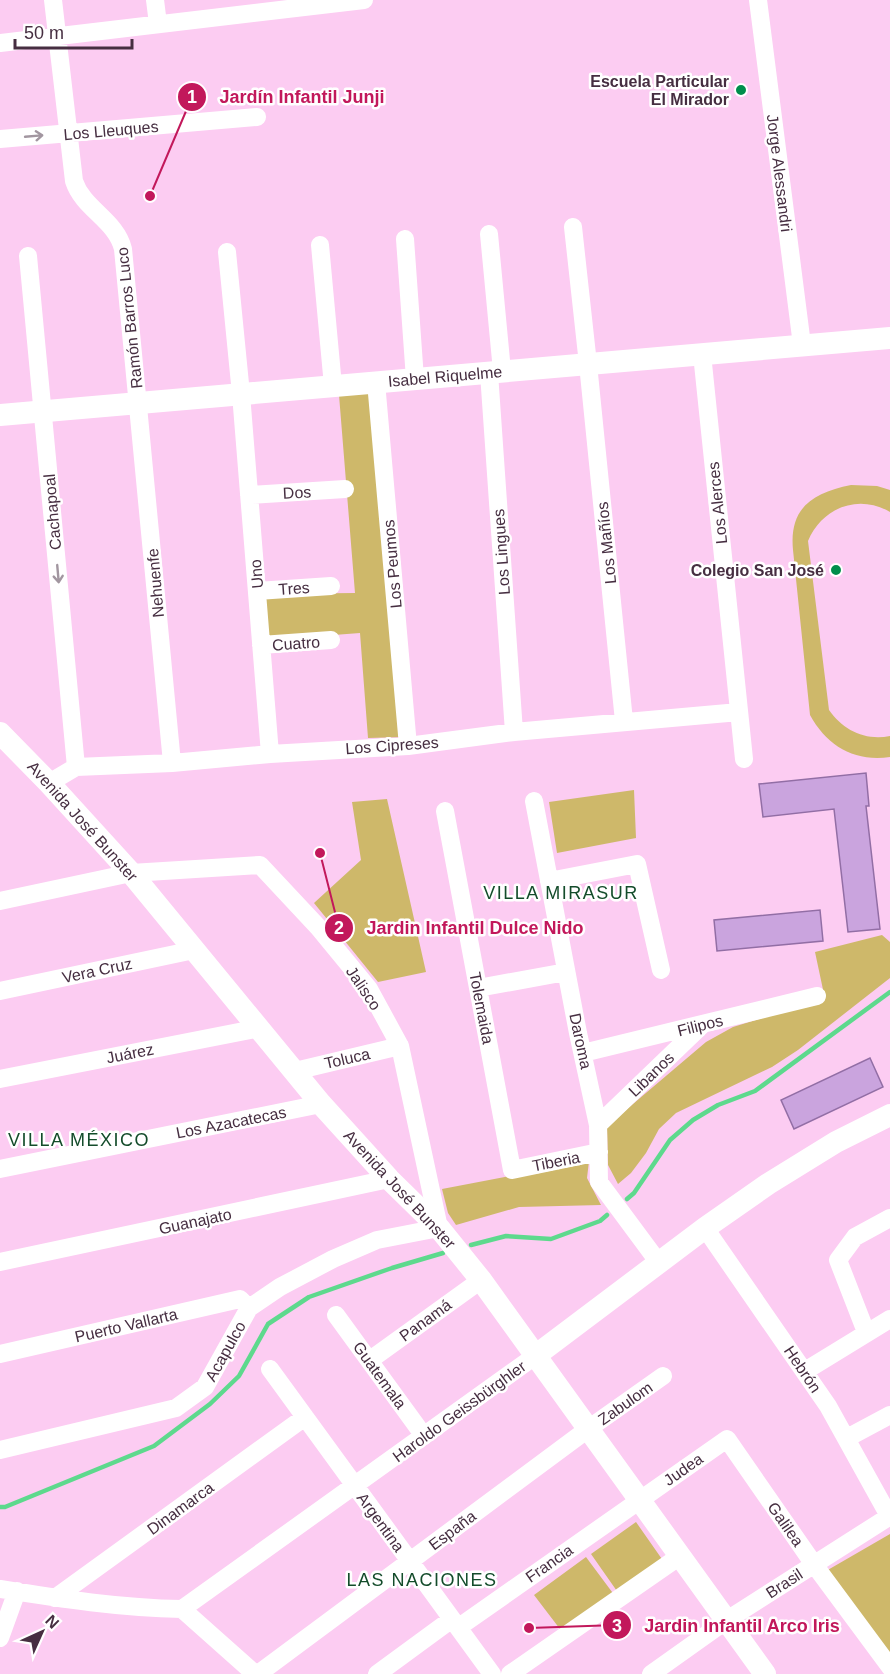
<svg xmlns="http://www.w3.org/2000/svg" width="890" height="1674" font-family="Arial,sans-serif">
<style>
.green{fill:#ceb86a}
.lines{fill:none;stroke-linecap:round;stroke-linejoin:round}
.stream{stroke:#5dd98d;stroke-width:4.5}
.building{fill:#caa4de;stroke:#926ea5;stroke-width:1.5}
.minor{stroke:#fff;stroke-width:18}
.tertiary{stroke:#fff;stroke-width:22}
.oneway{stroke:#a296a0}
.poi-dot{fill:#008e4c;stroke:#fff;stroke-width:2}
.labels{text-anchor:middle;stroke-width:5;stroke-linejoin:round;paint-order:stroke}
.poi-label{font-size:16px;font-weight:bold;fill:#462e41;stroke:#fff;text-anchor:end}
.street-label{font-size:16px;fill:#462e41;stroke:#fff}
.neighbourhood-label{font-size:18px;letter-spacing:1.5px;fill:#144c2b;stroke:#fff}
.leader{fill:none;stroke:#c2185b;stroke-width:2}
.callout-dot{fill:#c2185b;stroke:#fff;stroke-width:2}
.mark-label{font-size:18px;text-anchor:middle;font-weight:bold;fill:#fff}
.callout-label{font-size:18px;text-anchor:middle;font-weight:bold;fill:#c2185b;stroke:#fff;stroke-width:5;stroke-linejoin:round;paint-order:stroke}
</style>
<rect width="100%" height="100%" fill="#fcccf2"/>
<path class="green" d="M372,392L403,737L368,738L360,633L268,640L263,594L355,593L339,395Z
M851,485L877,486L890,490V512C858,493 822,508 808,541L829,710C843,730 865,741 890,736V757C854,762 827,746 810,715L793,550C789,508 812,493 851,485Z
M634,790L636,838L557,853L549,802Z
M387,799L426,972L378,982L314,903L361,860L352,802Z
M882,935L890,942V978L798,1050L772,1067L676,1113L659,1129L646,1153L631,1173L618,1184L608,1165L607,1126L706,1042L733,1027L825,999L815,952Z
M589,1161L587,1178L601,1205L519,1207L456,1225L448,1213L442,1189Z
M636,1522L664,1562L619,1594L591,1554Z
M890,1534V1658L826,1571Z
M586,1557L615,1596L563,1633L534,1595Z"/>
<g class="lines">
<path class="stream" d="M627,1199L634,1193L670,1140L693,1120L718,1105L755,1091L890,992
M471,1245L506,1236L551,1239L600,1221L607,1215
M0,1507H5L154,1446L210,1404L239,1376L268,1324L309,1297L392,1268L443,1253"/>
</g>
<path class="building" d="M866,773L869,806H866L880,929L848,932L834,809L763,817L759,784Z
M820,910L823,941L717,951L714,920Z
M870,1058L883,1087L794,1129L781,1100Z"/>
<g class="lines">
<path class="minor" d="M53,0L74,181C83,209 116,220 123,249L172,763
M155,0L158,24
M758,0L802,345
M0,43L364,0
M0,139L257,117
M573,227L588,364L624,721
M489,234L502,371
M405,239L415,379
M320,245L333,386
M227,252L241,394L270,754
M28,256L76,767
M702,354L744,759
M489,373L514,732
M376,382L408,746
M249,495L345,489
M257,591L331,586
M261,645L331,640
M49,783L76,767L172,763L270,754L408,746L514,732L739,712
M534,801L578,1033L598,1125L599,1182L659,1263
M445,811L512,1170L599,1152
M549,881L637,864L661,970
M0,901L131,873L260,865L318,927L369,989L400,1046L439,1228L377,1240L333,1259L280,1287L249,1308L205,1387L176,1408L0,1450
M478,988L566,972
M0,991L194,950
M583,1053L817,996
M295,1071L400,1046
M0,1079L260,1028
M598,1125L702,1025
M0,1169L321,1104
M705,1228L828,1406L889,1516
M0,1262L389,1179
M336,1315L424,1436
M866,1332L838,1260L855,1237L890,1218
M0,1354L240,1299L249,1308
M370,1360L481,1280
M270,1369L492,1674
M805,1371L890,1319
M847,1438L890,1415
M0,1589C61,1599 121,1608 182,1609L535,1356
M55,1598L305,1417
M182,1609L255,1674
M459,1627L727,1439L813,1563L890,1667
M0,1638L17,1591
M258,1674L588,1429L663,1376
M377,1674L452,1619
M510,1674L680,1556
M651,1674L727,1620L890,1516"/>
<path class="tertiary" d="M0,415L890,338
M0,733L49,783L131,873L321,1104L389,1179L439,1228L481,1280L765,1674
M535,1356L705,1228L768,1184L836,1142L890,1115"/>
</g>
<defs><path id="oneway-shaft" d="M-6 0H5M1.5-3L5.5 0L1.5 3" fill="none" stroke-width="1.6" stroke-linecap="round" stroke-linejoin="round" transform="scale(1.5)"/></defs>
<g class="oneway">
<use href="#oneway-shaft" transform="translate(34 136) rotate(-5)"/>
<use href="#oneway-shaft" transform="translate(58 574) rotate(85)"/>
</g>
<g class="poi-dot">
<circle cx="741" cy="90" r="6"/>
<circle cx="836" cy="570" r="6"/>
</g>
<g class="labels">
<g class="poi-label">
<text x="729" y="87">Escuela Particular<tspan x="729" dy="18">El Mirador</tspan></text>
<text x="824" y="576">Colegio San José</text>
</g>
<g class="street-label">
<text transform="translate(111 130) rotate(-5)" y="6">Los Lleuques</text>
<text transform="translate(780 173) rotate(83)" y="6">Jorge Alessandri</text>
<text transform="translate(129 318) rotate(-96)" y="6">Ramón Barros Luco</text>
<text transform="translate(445 376) rotate(-5)" y="6">Isabel Riquelme</text>
<text transform="translate(297 492) rotate(-3)" y="6">Dos</text>
<text transform="translate(717 503) rotate(-96)" y="6">Los Alerces</text>
<text transform="translate(52 512) rotate(-95)" y="6">Cachapoal</text>
<text transform="translate(606 543) rotate(-96)" y="6">Los Mañíos</text>
<text transform="translate(501 552) rotate(-94)" y="6">Los Lingues</text>
<text transform="translate(392 564) rotate(-95)" y="6">Los Peumos</text>
<text transform="translate(256 574) rotate(-95)" y="6">Uno</text>
<text transform="translate(155 583) rotate(-95)" y="6">Nehuenfe</text>
<text transform="translate(294 588) rotate(-4)" y="6">Tres</text>
<text transform="translate(296 643) rotate(-4)" y="6">Cuatro</text>
<text transform="translate(392 745) rotate(-4)" y="6">Los Cipreses</text>
<text transform="translate(83 821) rotate(48)" y="6">Avenida José Bunster</text>
<text transform="translate(97 970) rotate(-12)" y="6">Vera Cruz</text>
<text transform="translate(364 988) rotate(56)" y="6">Jalisco</text>
<text transform="translate(482 1008) rotate(79)" y="6">Tolemaida</text>
<text transform="translate(700 1025) rotate(-14)" y="6">Filipos</text>
<text transform="translate(581 1041) rotate(78)" y="6">Daroma</text>
<text transform="translate(130 1053) rotate(-11)" y="6">Juárez</text>
<text transform="translate(347 1058) rotate(-13)" y="6">Toluca</text>
<text transform="translate(651 1074) rotate(-44)" y="6">Libanos</text>
<text transform="translate(231 1122) rotate(-11)" y="6">Los Azacatecas</text>
<text transform="translate(556 1161) rotate(-11)" y="6">Tiberia</text>
<text transform="translate(400 1189) rotate(47)" y="6">Avenida José Bunster</text>
<text transform="translate(195 1221) rotate(-12)" y="6">Guanajato</text>
<text transform="translate(425 1320) rotate(-36)" y="6">Panamá</text>
<text transform="translate(126 1325) rotate(-13)" y="6">Puerto Vallarta</text>
<text transform="translate(225 1351) rotate(-61)" y="6">Acapulco</text>
<text transform="translate(803 1369) rotate(56)" y="6">Hebrón</text>
<text transform="translate(380 1375) rotate(54)" y="6">Guatemala</text>
<text transform="translate(625 1403) rotate(-35)" y="6">Zabulom</text>
<text transform="translate(459 1411) rotate(-36)" y="6">Haroldo Geissbürghler</text>
<text transform="translate(683 1469) rotate(-35)" y="6">Judea</text>
<text transform="translate(180 1508) rotate(-36)" y="6">Dinamarca</text>
<text transform="translate(381 1522) rotate(54)" y="6">Argentina</text>
<text transform="translate(786 1524) rotate(55)" y="6">Galilea</text>
<text transform="translate(452 1530) rotate(-37)" y="6">España</text>
<text transform="translate(549 1563) rotate(-35)" y="6">Francia</text>
<text transform="translate(784 1583) rotate(-33)" y="6">Brasil</text>
</g>
<g class="neighbourhood-label">
<text x="561" y="899">VILLA MIRASUR</text>
<text x="79" y="1146">VILLA MÉXICO</text>
<text x="422" y="1586">LAS NACIONES</text>
</g>
</g>
<path class="leader" d="M150 196L192 97M320 853L339 928M529 1628L617 1625"/>
<g class="callout-dot">
<circle cx="150" cy="196" r="6"/>
<circle cx="320" cy="853" r="6"/>
<circle cx="529" cy="1628" r="6"/>
<circle cx="192" cy="97" r="15"/>
<circle cx="339" cy="928" r="15"/>
<circle cx="617" cy="1625" r="15"/>
</g>
<g class="mark-label">
<text x="192" y="103">1</text>
<text x="339" y="934">2</text>
<text x="617" y="1632">3</text>
</g>
<g class="callout-label">
<text x="302" y="103">Jardín Infantil Junji</text>
<text x="475" y="934">Jardin Infantil Dulce Nido</text>
<text x="742" y="1632">Jardin Infantil Arco Iris</text>
</g>
<g transform="translate(42 1632) rotate(45)" stroke="#ffffff" stroke-width="4.5" paint-order="stroke">
<path d="M0-4.5L10 22L0 15L-10 22Z" fill="#462e41"/>
<text y="-9" font-size="16" font-weight="bold" text-anchor="middle" fill="#462e41">N</text>
</g>
<path d="M15 39v9h117v-9" fill="none" stroke="#462e41" stroke-width="3"/>
<text x="24" y="39" font-size="18" fill="#462e41" stroke="#ffffff" stroke-width="4.5" paint-order="stroke">50 m</text>
</svg>
